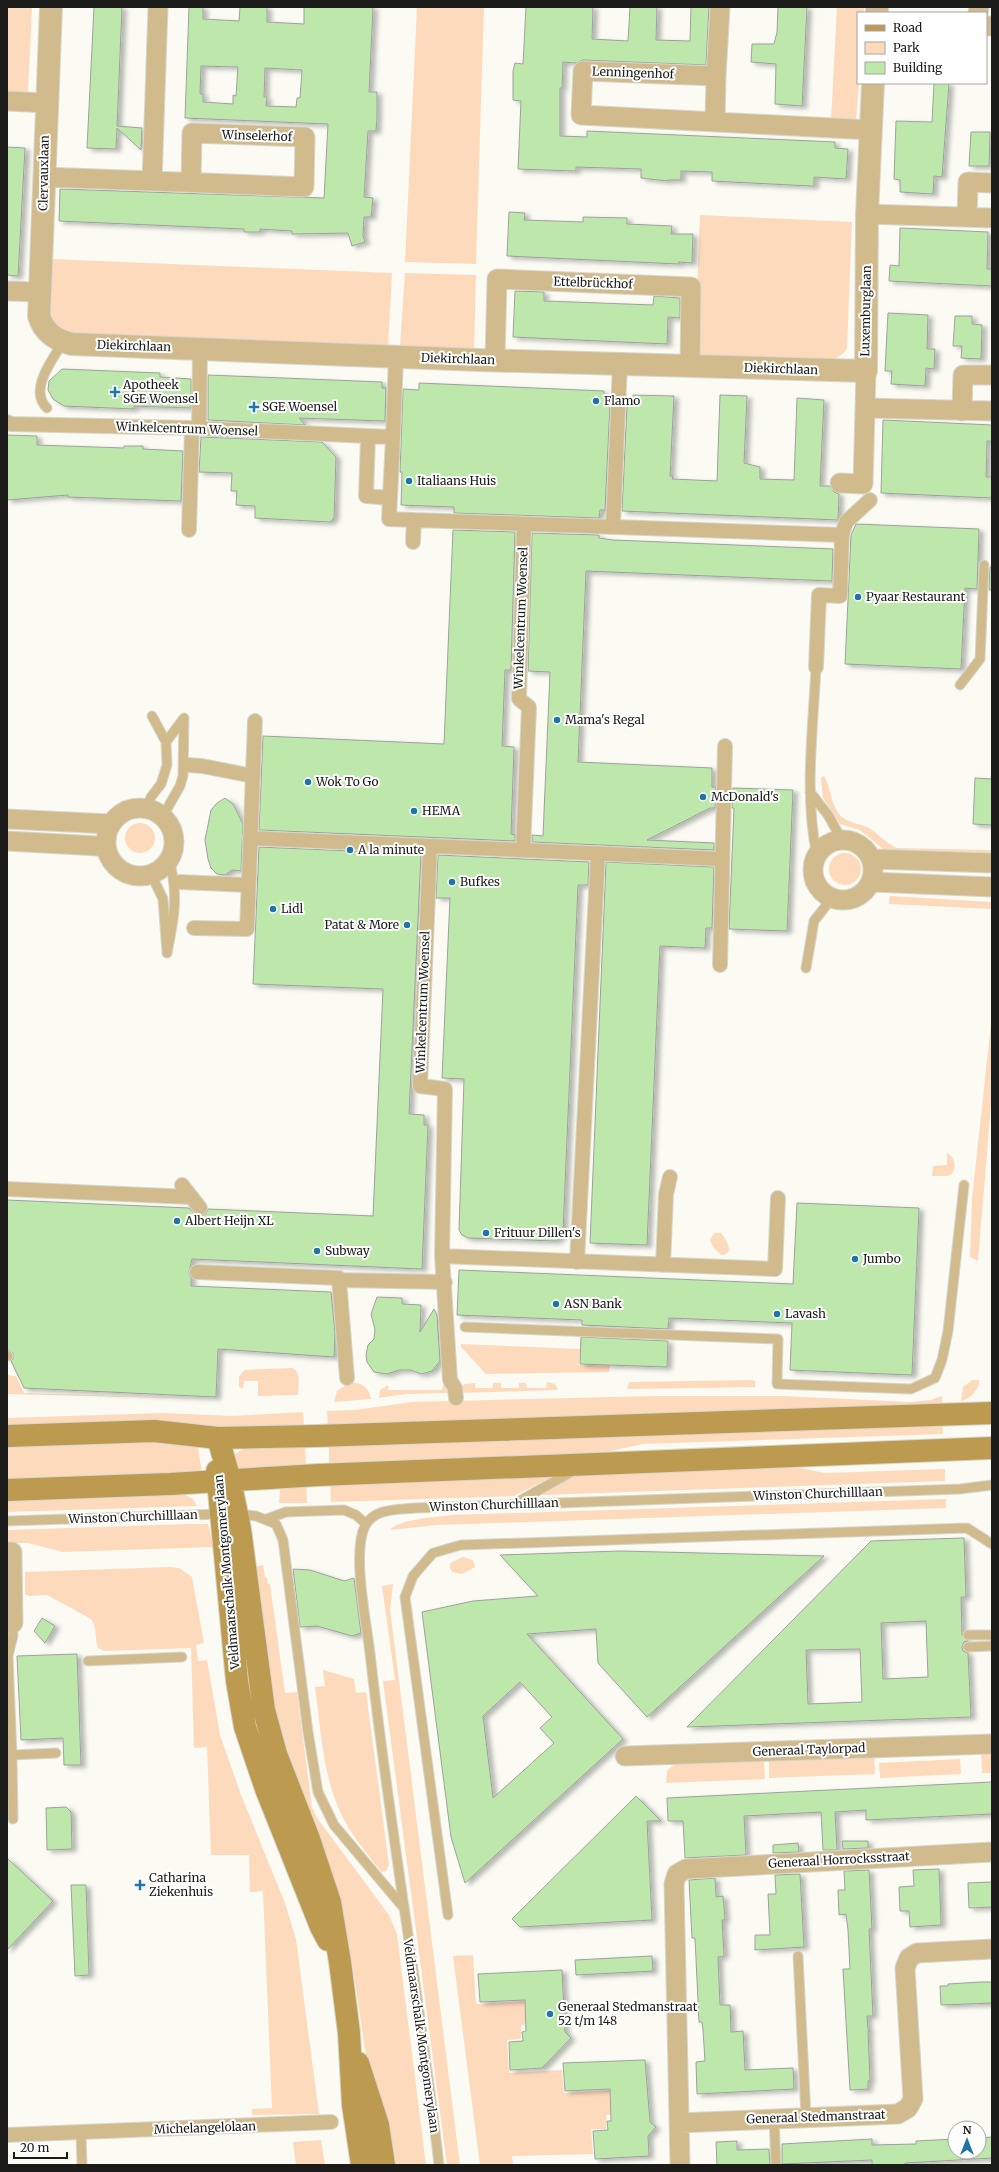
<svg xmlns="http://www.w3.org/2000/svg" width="999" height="2172" font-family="Merriweather,serif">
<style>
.green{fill:#fedabd}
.building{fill:#bee7ac;stroke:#9ea29d;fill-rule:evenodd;filter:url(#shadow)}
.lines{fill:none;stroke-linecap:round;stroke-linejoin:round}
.service-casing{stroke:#d7d7d1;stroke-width:11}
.pedestrian-casing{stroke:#d7d7d1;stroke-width:16}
.minor-casing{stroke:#d7d7d1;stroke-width:21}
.tertiary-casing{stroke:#d7d7d1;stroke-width:24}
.secondary-casing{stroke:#d7d7d1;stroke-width:24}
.service{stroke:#d1bb8c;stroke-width:9}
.pedestrian{stroke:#d1bb8c;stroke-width:14}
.minor{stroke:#d1bb8c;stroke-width:19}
.tertiary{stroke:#d1bb8c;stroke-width:22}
.secondary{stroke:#bc9b50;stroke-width:22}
.poi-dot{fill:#1f76a6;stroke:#fff;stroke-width:1.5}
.labels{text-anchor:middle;stroke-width:4;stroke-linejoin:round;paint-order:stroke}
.street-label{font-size:12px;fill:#1b1b19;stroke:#fff}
.poi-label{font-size:12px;fill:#1b1b19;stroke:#fff;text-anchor:start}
</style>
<defs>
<filter id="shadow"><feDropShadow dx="4.5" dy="2.5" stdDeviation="2" flood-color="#0004"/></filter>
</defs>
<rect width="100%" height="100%" fill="#fbfbf4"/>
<path class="green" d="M7,7H32L28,92L7,91Z
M417,7H484L476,264L405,262Z
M837,7H864V13H858L859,83L856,121L831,120Z
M700,215L852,222L847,348L844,353L833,360L694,358Z
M52,259L392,273L388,346L112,337L65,332L56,325L51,314Z
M405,273L476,275L474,349L400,346Z
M824,776C831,787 830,802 839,814C846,823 859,823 869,828C879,834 885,843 897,848L992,850V857L891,852L884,850L860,830L840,824L823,798L821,778Z
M125 838a15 15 0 1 1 30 0a15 15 0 1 1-30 0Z
M829 869a16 16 0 1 1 32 0a16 16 0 1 1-32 0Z
M890,896L992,902V909L889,904Z
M992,1014V1093L978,1261L970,1257L972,1199Z
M947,1153C955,1157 957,1166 952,1174L947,1176H932L933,1166L947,1165Z
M714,1233H721L725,1238L730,1250L726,1254L721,1255L713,1247L710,1240Z
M461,1344L580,1349L579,1365H610L609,1372L486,1374L461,1347Z
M292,1368C302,1372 298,1386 298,1395L258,1396V1381H244L243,1389L239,1387V1376L245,1370Z
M7,1375L16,1376L24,1393L215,1399L7,1394Z
M752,1380L755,1381V1387L627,1389L629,1382Z
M972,1380H979C980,1389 969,1400 961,1401L963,1387Z
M547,1382L555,1384L558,1390L460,1393L461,1387L465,1384L475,1383V1388H493V1383H501V1388H519V1383H526L527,1388H546Z
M348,1383C360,1382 369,1386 371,1399L334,1402L337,1391Z
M388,1385V1390H442L443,1385H445L451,1393L405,1394L379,1398L380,1390Z
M654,1396H783L910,1402L931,1400L942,1396V1407L328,1427L327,1411L355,1410L412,1402Z
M303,1412L304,1428L239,1429L167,1422L7,1428V1418L163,1413L232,1416Z
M942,1424L943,1434L643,1444L574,1459L329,1470V1444Z
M167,1439L198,1447L202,1474L7,1480V1445Z
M305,1445L306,1466L235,1473L233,1455L247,1447Z
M789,1466L825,1473L945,1469V1481L542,1495V1492L583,1471Z
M560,1473L514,1496L331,1502L330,1481Z
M306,1483L307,1503H279L280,1488Z
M182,1493L193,1499L197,1506L7,1512V1498Z
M946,1499V1508L437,1525L390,1530C398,1519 439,1517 452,1515Z
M189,1524H208L214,1547L63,1552L28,1543H7V1530Z
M463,1557L473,1560L475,1567L462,1574L452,1572L450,1568V1563Z
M263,1565L265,1577L267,1578L268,1584H270L285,1693L297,1692L312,1807L317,1818L389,1915L397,1934L426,2165H392L365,2050L352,1962L339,1895L293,1778L272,1706L254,1567Z
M170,1567L179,1568L192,1577L204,1643L196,1645L198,1661L207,1660L220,1735L241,1795L285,1903L296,1939L319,2114L252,2115V2109L272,2108L263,1891L250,1892L249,1855H211L207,1747L194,1748L191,1648L105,1651L98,1648C94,1638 98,1628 91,1619L47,1595L29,1596L25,1594V1572Z
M393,1584L390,1609L460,2165H447L383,1681L395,1680L382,1586Z
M323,1670L354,1679L356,1693L366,1692L389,1865L386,1871L382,1872L379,1869C366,1852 352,1836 342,1816C323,1777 321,1731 315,1687L325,1686Z
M992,1751V1773H982L981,1752Z
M874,1755L875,1774L769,1778V1759Z
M764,1759L765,1779L666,1783L667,1771L672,1766L682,1762Z
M960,1759L961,1774L880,1778L879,1763Z
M473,1955L476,2004L534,2001L535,2024L521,2025V2039L507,2040L509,2073L562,2070L564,2093L619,2090L621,2114L606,2115V2129H591L593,2154L512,2156L513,2165H480L453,1956Z
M321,2140L325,2165H296L293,2142Z"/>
<path class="building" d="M94,7H122L117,126L142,128L141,150L117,128L116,149L87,148Z
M189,7H203V19L239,21L240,7H267V22L304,24V7H373L369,92H377V117L376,131H368L364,197L373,198L371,217H364L363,236L365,242L352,246L348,233L292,234V231L260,229V232H244V229L59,221L60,189L324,198L328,124L185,118ZM201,66L238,67L236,96L233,95V104L203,102V94H200ZM265,68L302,70L300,98H297L296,107L266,106L267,97H264Z
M526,7H593L592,39L628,41L630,7H657L656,40L690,41L691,7H709L706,65L583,60L576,63L563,62L562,88H560V136L587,137V131L835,142V148L848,149L846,179L814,177V186H811L712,181V172L681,171V180H668V181L641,178V169L576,167V171L518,169L521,101L513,100V71L515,63L523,64Z
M778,7H807L802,106L775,104L776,64L751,62L752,44H774L777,32Z
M934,83H949L942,177L934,176L933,194L900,192V180L894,179L896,121L932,122Z
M971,132H990L989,166H969Z
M7,147L25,148L18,276L7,275Z
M509,212L525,213L524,220L583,222V217L627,218V224L672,226L671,234H693L692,263L679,262V264L507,256Z
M900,228L988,232L987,269H992V286L889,281L890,265L899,266Z
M515,291L544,292V301L573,302L653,305L654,296L680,298V318L668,317L667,344L513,337Z
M888,313L928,315L927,349H935L934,369L926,368L925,386L891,384L892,371H885Z
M955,316H972V324L982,325L981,359L961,358L962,346H953Z
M62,369L160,373V377L191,379V408L134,406V409L64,406L53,399L48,390L49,381Z
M208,375L382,382V388H386L385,421L299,418L305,425L208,420Z
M419,383L604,391V404H610L605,510H600L599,518L454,513V507L401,505L402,472H400L403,389L419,390Z
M633,395L674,396L670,476H673L672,479L717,481L720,395L747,396L744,463L760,467V479L794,480L797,398L824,400L820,486H830L834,492L839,494L838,520L622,511L627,405H633Z
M883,420L992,425V441H987L986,477H992V498L881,493Z
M7,435L37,436V445L124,448V446H143V449L183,451L181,501L68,497V495L7,500Z
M201,437L322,442L336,457L334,518L330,522L255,518V506L236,505L237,491H231L232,473L199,472Z
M856,524L979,529L977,589L965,588L961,669L845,664L851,535Z
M453,530L515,532L511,670H505L502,746L514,747L511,834L515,835V841L259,830L263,736L444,744Z
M532,533L599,535V538L613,540L833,549L832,581L586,571L578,762L712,768V787H716L715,808H710L647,840L714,843V850L532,842V835L543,836L550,672L528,671Z
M990,567H992V590H989Z
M975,778L992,779V825L973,824Z
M733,788L793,790L787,931L729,929L734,808H732Z
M225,798L233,804L243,824L241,871L232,870L225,875L217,874L211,868L208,859L205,840L211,810L217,803Z
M259,847L421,854L409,1114L424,1115V1125H428L422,1269L192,1259L189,1272L191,1278V1286L331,1292L335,1333L334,1357L218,1349L216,1397L24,1388L11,1361L13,1359V1353L7,1350V1200L189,1208L196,1216H201L206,1214L208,1209L373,1216L383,989L253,984Z
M438,855L589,862L588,885H578L563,1231L561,1237L556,1241L468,1238L462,1235L459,1230L464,1079L442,1078L450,898H436Z
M606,862L714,867L712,928H706L705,948L660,946L647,1245L590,1243Z
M797,1203L919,1208L912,1375L790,1370L792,1323L669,1318L668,1329L582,1325V1320L457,1315L459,1270L793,1284Z
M377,1297L402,1298V1304L421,1305L420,1332L434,1309L437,1315L440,1361L432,1371L421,1374L411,1370H399L387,1374L374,1372L367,1362L366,1355L368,1345L374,1339L375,1330L371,1314Z
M581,1337L668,1341L667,1367L580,1364Z
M964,1538L966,1597H961L962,1635L968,1641L964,1642L962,1647L963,1651L968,1653L971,1717L687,1727L871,1541ZM926,1621L928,1677L883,1679L881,1623ZM860,1649L862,1702L808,1704L806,1650Z
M620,1551L824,1556L647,1717L598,1663L596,1629L527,1634L623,1739L465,1883L451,1837L422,1612L473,1601L538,1596L500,1555ZM520,1682L552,1717L540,1728L554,1743L493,1798L483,1716Z
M293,1569L310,1570L344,1581L354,1578L361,1633L352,1636L317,1626L300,1627Z
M42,1618L55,1626L45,1643L34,1631Z
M77,1654L81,1765H64L63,1738L21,1740L17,1656Z
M992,1782V1814L866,1820V1810L835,1812L837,1850H823L821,1812L744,1816L746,1855L685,1858L683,1821H668L667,1798Z
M636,1796L661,1821H647L652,1920L520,1927L512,1919Z
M66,1807L71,1812L72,1849L47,1850L46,1808Z
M842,1841H868V1848L843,1849Z
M798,1843L799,1852L773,1853V1845Z
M7,1858L53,1901L7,1950Z
M939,1869L941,1925L910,1927L909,1911H900L899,1887L914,1886L913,1870Z
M869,1870L872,1929H869L873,2016H867L868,2029L870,2031H868L870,2081H868V2089L850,2090L843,1969H850L848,1930L846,1914L839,1915L838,1890H845L844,1871Z
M800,1874L804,1947L755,1950V1935H770L768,1894H776L775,1875Z
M715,1878L716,1897L723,1896L725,1920H722L724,1956L718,1957L720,2005H730L731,2032L743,2031L745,2070L793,2068L794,2089L697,2094L696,2062L705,2061L703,2030L702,2022H699L695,1938H692L689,1880Z
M992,1882V1907L969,1908L968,1883Z
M71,1885H86L89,1975L75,1976Z
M652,1956L653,1971L576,1975L575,1960Z
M562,1970L565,2032L571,2038L542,2068L510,2070L509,2042L523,2041L522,2032L526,2031L525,2000L480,2002L478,1974Z
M981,1982H992V2003L941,2005L940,1986H948V1984Z
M645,2060L650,2122L656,2127L648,2136L649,2156L595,2159L593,2131L608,2130L607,2121H611L610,2089L565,2091L563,2063Z
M992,2137V2158L905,2163V2165H872V2160L782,2164V2144L872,2139V2145L916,2144V2141L955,2139V2152H979V2138Z
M737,2141V2150L769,2149L770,2165H717L716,2142Z"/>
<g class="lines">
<g class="service-casing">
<path id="service" d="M47,408C28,390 53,359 63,342
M816,667C813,730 804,795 817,856
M960,685L980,659L984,565
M810,792L828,815L842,840
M147,808L151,797L161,784L167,765L166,742L152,716
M163,816L180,786L183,776L184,718L166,742
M151,874L163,899L167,953C174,919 179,894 169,860
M806,968L814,921L832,898
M465,1327L778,1339L777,1384L911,1389L935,1378L942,1360L948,1331L964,1185
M7,1356H8
M514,1504L573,1471
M237,1514L256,1516L276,1524L283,1540L308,1732L318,1792L334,1825L403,1907
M267,1519L286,1512L344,1510L356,1515L366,1524
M7,1521L222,1514
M968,1635H992
M968,1647L992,1646
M88,1661L182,1657
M7,1755H12L8,1656L13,1636L12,1623
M13,1819L12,1755L56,1753
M448,1915L405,1597L413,1576L433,1553L461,1545L967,1528L992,1544
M798,1956L806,2116
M774,2118L776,2165
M81,2133L82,2165
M439,2165C420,1997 390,1830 371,1662C368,1629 351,1554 365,1526C374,1508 398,1510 415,1508L960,1489L992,1485"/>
</g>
<g class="pedestrian-casing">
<path id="pedestrian" d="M7,422L11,424L192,428L368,436L366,496L390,498L389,519L414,520
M199,429L200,350
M368,436L393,437L396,356
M390,498L393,437
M613,526L620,364
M189,530L192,428
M842,535L846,522L870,500
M413,542L414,520L842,535L840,596L819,595L816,667
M188,765L202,766L253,776
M250,838L722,859
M430,846L420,1086L445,1089L442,1256L450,1380L455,1388L456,1398
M523,850L529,707L519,699L524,524
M180,882L248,885
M194,928L247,929L255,721
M720,965L725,746
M182,1185L200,1208
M7,1189L191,1197
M442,1256L775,1269L778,1198
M577,1262L598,853
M663,1265L666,1194L670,1177
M197,1272L339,1278V1280L445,1282
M339,1280L347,1378
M7,2135L331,2122"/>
</g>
<g class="minor-casing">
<path id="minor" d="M978,13L979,7
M986,26H992
M716,76L720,7
M7,101L46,103
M715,121L716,76L583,71L581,115L871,130
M44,177L152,181L158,7
M152,181L304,187L305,137L192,133L191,182
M867,214L992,218
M967,217L968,182L992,183
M7,291L40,292
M495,360L497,279L691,287L690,366
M866,408L992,411
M962,411L963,375H992
M840,483L863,484L866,371
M106 842a34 34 0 1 1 68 0a34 34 0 1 1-68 0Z
M7,819L110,824
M813 870a30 30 0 1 1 60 0a30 30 0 1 1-60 0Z
M7,841L98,846L106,848
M872,859L992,863
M872,882L992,887
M7,1552H12L13,1623
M625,1756L992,1744
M679,2123L898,2114L908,2108L913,2099L905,1968L909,1958L917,1953L992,1949
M680,2165L674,1884L677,1874L686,1869L992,1852"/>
</g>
<g class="tertiary-casing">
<path id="tertiary" d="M51,7L39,316C44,333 56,340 72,344L479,360L866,371L867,214L873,83
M877,13V7"/>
</g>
<g class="secondary-casing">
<path id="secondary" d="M7,1436L154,1431L218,1438L316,1436L992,1413
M218,1438L230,1480L240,1529L264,1710L276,1754L309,1839L330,1902L340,1962L349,2033L353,2105L362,2165
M217,1471L237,1681L245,1727L266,1789L321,1927L328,1940
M7,1490L170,1484L318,1475L992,1448
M358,2063L378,2125L384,2165"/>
</g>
<use href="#service" class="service"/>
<use href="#pedestrian" class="pedestrian"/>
<use href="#minor" class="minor"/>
<use href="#tertiary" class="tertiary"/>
<use href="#secondary" class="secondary"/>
</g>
<g class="poi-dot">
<path d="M113 386h4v4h4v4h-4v4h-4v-4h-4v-4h4z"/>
<circle cx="596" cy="401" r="4"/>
<path d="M252 401h4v4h4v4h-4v4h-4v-4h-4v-4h4z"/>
<circle cx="409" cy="481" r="4"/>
<circle cx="858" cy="597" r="4"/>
<circle cx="557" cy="720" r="4"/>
<circle cx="308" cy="782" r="4"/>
<circle cx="703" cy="797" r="4"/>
<circle cx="414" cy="811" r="4"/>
<circle cx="350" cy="850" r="4"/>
<circle cx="452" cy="882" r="4"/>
<circle cx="273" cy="909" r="4"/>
<circle cx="407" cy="925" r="4"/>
<circle cx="177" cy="1221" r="4"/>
<circle cx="486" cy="1233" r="4"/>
<circle cx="317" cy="1251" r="4"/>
<circle cx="855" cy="1259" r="4"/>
<circle cx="556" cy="1304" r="4"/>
<circle cx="777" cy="1314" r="4"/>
<path d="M138 1879h4v4h4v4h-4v4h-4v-4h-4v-4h4z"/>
<circle cx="550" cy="2014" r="4"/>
</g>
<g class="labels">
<g class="street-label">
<text transform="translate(633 73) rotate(2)" y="4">Lenningenhof</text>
<text transform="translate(257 136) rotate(2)" y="4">Winselerhof</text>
<text transform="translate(44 173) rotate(-89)" y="4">Clervauxlaan</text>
<text transform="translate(593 283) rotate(2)" y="4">Ettelbrückhof</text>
<text transform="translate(866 311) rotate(-89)" y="4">Luxemburglaan</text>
<text transform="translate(134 346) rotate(2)" y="4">Diekirchlaan</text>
<text transform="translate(458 359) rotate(2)" y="4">Diekirchlaan</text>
<text transform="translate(781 369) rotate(2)" y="4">Diekirchlaan</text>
<text transform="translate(187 429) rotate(2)" y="4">Winkelcentrum Woensel</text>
<text transform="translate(521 618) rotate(-88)" y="4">Winkelcentrum Woensel</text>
<text transform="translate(423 1002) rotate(-88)" y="4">Winkelcentrum Woensel</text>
<text transform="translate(818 1494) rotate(-2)" y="4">Winston Churchilllaan</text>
<text transform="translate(494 1505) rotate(-2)" y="4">Winston Churchilllaan</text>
<text transform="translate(133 1517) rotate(-2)" y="4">Winston Churchilllaan</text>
<text transform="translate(227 1572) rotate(-95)" y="4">Veldmaarschalk Montgomerylaan</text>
<text transform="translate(809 1750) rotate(-2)" y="4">Generaal Taylorpad</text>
<text transform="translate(839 1860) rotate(-3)" y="4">Generaal Horrocksstraat</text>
<text transform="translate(421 2036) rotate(82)" y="4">Veldmaarschalk Montgomerylaan</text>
<text transform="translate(816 2117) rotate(-2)" y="4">Generaal Stedmanstraat</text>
<text transform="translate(205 2128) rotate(-2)" y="4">Michelangelolaan</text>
</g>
<g class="poi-label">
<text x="123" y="389">Apotheek<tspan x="123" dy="14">SGE Woensel</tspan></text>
<text x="604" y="405">Flamo</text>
<text x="262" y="411">SGE Woensel</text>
<text x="417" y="485">Italiaans Huis</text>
<text x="866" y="601">Pyaar Restaurant</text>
<text x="565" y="724">Mama's Regal</text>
<text x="316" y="786">Wok To Go</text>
<text x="711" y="801">McDonald's</text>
<text x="422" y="815">HEMA</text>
<text x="358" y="854">A la minute</text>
<text x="460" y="886">Bufkes</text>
<text x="281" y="913">Lidl</text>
<text x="399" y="929" text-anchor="end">Patat &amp; More</text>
<text x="185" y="1225">Albert Heijn XL</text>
<text x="494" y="1237">Frituur Dillen's</text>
<text x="325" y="1255">Subway</text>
<text x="863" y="1263">Jumbo</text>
<text x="564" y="1308">ASN Bank</text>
<text x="785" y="1318">Lavash</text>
<text x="149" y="1882">Catharina<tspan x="149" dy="14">Ziekenhuis</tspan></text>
<text x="558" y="2011">Generaal Stedmanstraat<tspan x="558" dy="14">52 t/m 148</tspan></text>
</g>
</g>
<rect width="999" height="2172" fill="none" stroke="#1b1b19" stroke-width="16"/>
<rect x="857" y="12" width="130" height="72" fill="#ffffff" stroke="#a4a4a3"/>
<rect x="865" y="25" width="20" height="6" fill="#bc9b50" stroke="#a4a4a3"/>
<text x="893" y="32" font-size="12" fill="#1b1b19">Road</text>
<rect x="865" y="42" width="20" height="12" fill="#fedabd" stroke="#a4a4a3"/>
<text x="893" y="52" font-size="12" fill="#1b1b19">Park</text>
<rect x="865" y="62" width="20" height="12" fill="#bee7ac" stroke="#a4a4a3"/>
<text x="893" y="72" font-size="12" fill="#1b1b19">Building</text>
<g transform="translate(967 2140)"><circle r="19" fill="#ffffff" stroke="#a4a4a3"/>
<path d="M0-3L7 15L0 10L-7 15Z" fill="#1f76a6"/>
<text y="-6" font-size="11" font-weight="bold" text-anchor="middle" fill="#1b1b19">N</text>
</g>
<path d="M14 2152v6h53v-6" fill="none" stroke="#1b1b19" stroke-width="2"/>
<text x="20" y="2152" font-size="12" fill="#1b1b19" stroke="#ffffff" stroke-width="3" paint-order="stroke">20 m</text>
</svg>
